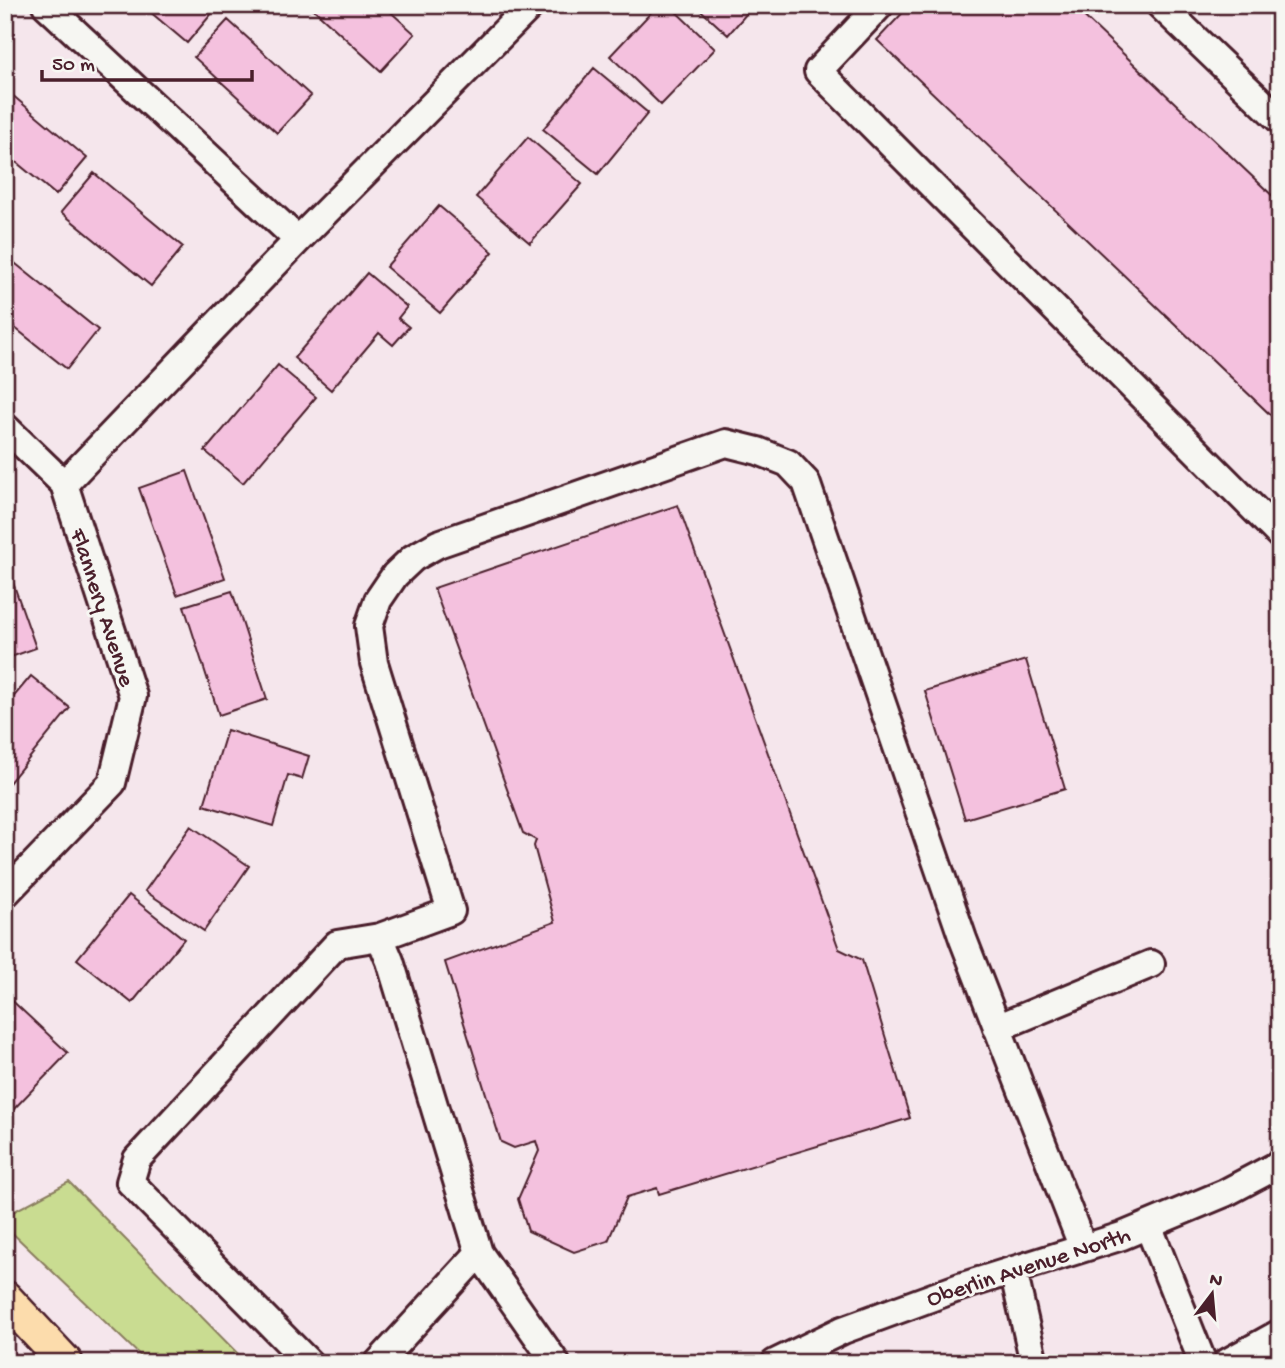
<svg xmlns="http://www.w3.org/2000/svg" width="1285" height="1368" font-family="'Gochi Hand',sans-serif">
<style>
.built{fill:#f5e6ec}
.green{fill:#c9dc91;stroke:#8a7e5e;stroke-width:2}
.building{fill:#f4c1de;stroke:#4a1f2b;stroke-width:2}
.lines{fill:none;stroke-linecap:round;stroke-linejoin:round}
.minor-casing{stroke:#4a1f2b;stroke-width:32}
.major-casing{stroke:#4a1f2b;stroke-width:38}
.minor{stroke:#f6f6f2;stroke-width:26}
.major{stroke:#fcdcac;stroke-width:33}
.labels{text-anchor:middle;stroke-width:6;stroke-linejoin:round;paint-order:stroke}
.street-label{font-size:24px;fill:#4a1f2b;stroke:#f6f6f2}
</style>
<rect width="100%" height="100%" fill="#f6f6f2"/>
<filter id="ink" filterUnits="userSpaceOnUse"><feTurbulence type="fractalNoise" baseFrequency=".0143" numOctaves="2"/><feDisplacementMap in="SourceGraphic" scale="14" xChannelSelector="R" yChannelSelector="G"/><feConvolveMatrix kernelMatrix="1 2 1 2 8 2 1 2 1" color-interpolation-filters="sRGB"/></filter>
<g filter="url(#ink)">
<path class="built" d="M5,5H1280V1363H5Z"/>
<path class="green" d="M69,1182L247,1363H148L5,1226V1216Z"/>
<path class="building" d="M142,5H219L187,43Z
M309,5H383L415,34L381,71Z
M658,5H669L715,49L661,105L610,56Z
M695,5H754L728,35Z
M910,5H1072L1280,203V424L877,40Z
M228,20L311,96L277,133L194,57Z
M594,68L648,113L598,174L543,129Z
M5,89L87,158L56,195L5,153Z
M528,137L582,184L530,243L476,197Z
M94,173L183,247L151,286L61,212Z
M439,206L493,252L440,313L386,267Z
M11,260L98,330L67,369L5,320V267Z
M367,273L407,307L398,318L409,327L393,345L379,333L331,390L294,358Z
M278,365L316,397L243,483L205,451Z
M187,471L225,578L177,595L139,488Z
M678,505L839,949L862,960L910,1118L659,1194L657,1188L627,1197L608,1241L574,1252L528,1231L518,1199L539,1151L536,1141L514,1148L501,1142L445,962L555,922L534,846L536,840L523,833L434,588Z
M5,560L36,648L5,659Z
M232,591L267,699L219,715L184,606Z
M1026,660L1065,789L965,819L925,691Z
M31,676L70,708L5,788V707Z
M227,730L309,756L302,779L288,775L273,826L204,805Z
M191,826L249,866L204,931L145,891Z
M129,895L184,939L132,1003L77,959Z
M5,994L68,1053L7,1116L5,1114Z"/>
<g class="lines">
<g class="minor-casing">
<path id="minor" d="M46,5L298,240
M880,5L818,71L1280,535
M1160,5L1280,120
M5,427L64,484L133,696L112,783L5,894
M64,484L298,240L531,5
M380,937L451,911L374,663L369,626L378,600L395,575L413,558L438,544L726,443L758,451L788,463L806,482L963,939L1083,1248
M997,1028L1151,964
M1148,1225L1203,1363
M1013,1270L1034,1363
M309,1363L130,1182L137,1159L337,944L380,937L390,961L479,1253L556,1363
M378,1363L479,1253
M775,1363L843,1330L960,1287L1122,1236L1225,1193L1280,1164
M1226,1363L1280,1333"/>
</g>
<g class="major-casing">
<path id="major" d="M5,1298L66,1363"/>
</g>
<use href="#minor" class="minor"/>
<use href="#major" class="major"/>
</g>
</g>
<g class="labels">
<g class="street-label">
<text transform="translate(104 607) rotate(72)" y="8">Flannery Avenue</text>
<text transform="translate(1028 1265) rotate(-18)" y="8">Oberlin Avenue North</text>
</g>
</g>
<rect width="1285" height="1368" fill="none" stroke="#f6f6f2" stroke-width="28"/>
<rect x="14" y="14" width="1257" height="1340" fill="none" stroke="#4a1f2b" stroke-width="2.5" filter="url(#ink)"/>
<g transform="translate(1212 1294) rotate(16)" stroke="#f6f6f2" stroke-width="5" paint-order="stroke">
<path d="M0-5L12 26L0 18L-12 26Z" fill="#4a1f2b"/>
<text y="-10" font-size="19" font-weight="bold" text-anchor="middle" fill="#4a1f2b">N</text>
</g>
<path d="M42 70v10h210v-10" fill="none" stroke="#4a1f2b" stroke-width="3.5"/>
<text x="52" y="70" font-size="21" fill="#4a1f2b" stroke="#f6f6f2" stroke-width="5" paint-order="stroke">50 m</text>
</svg>
